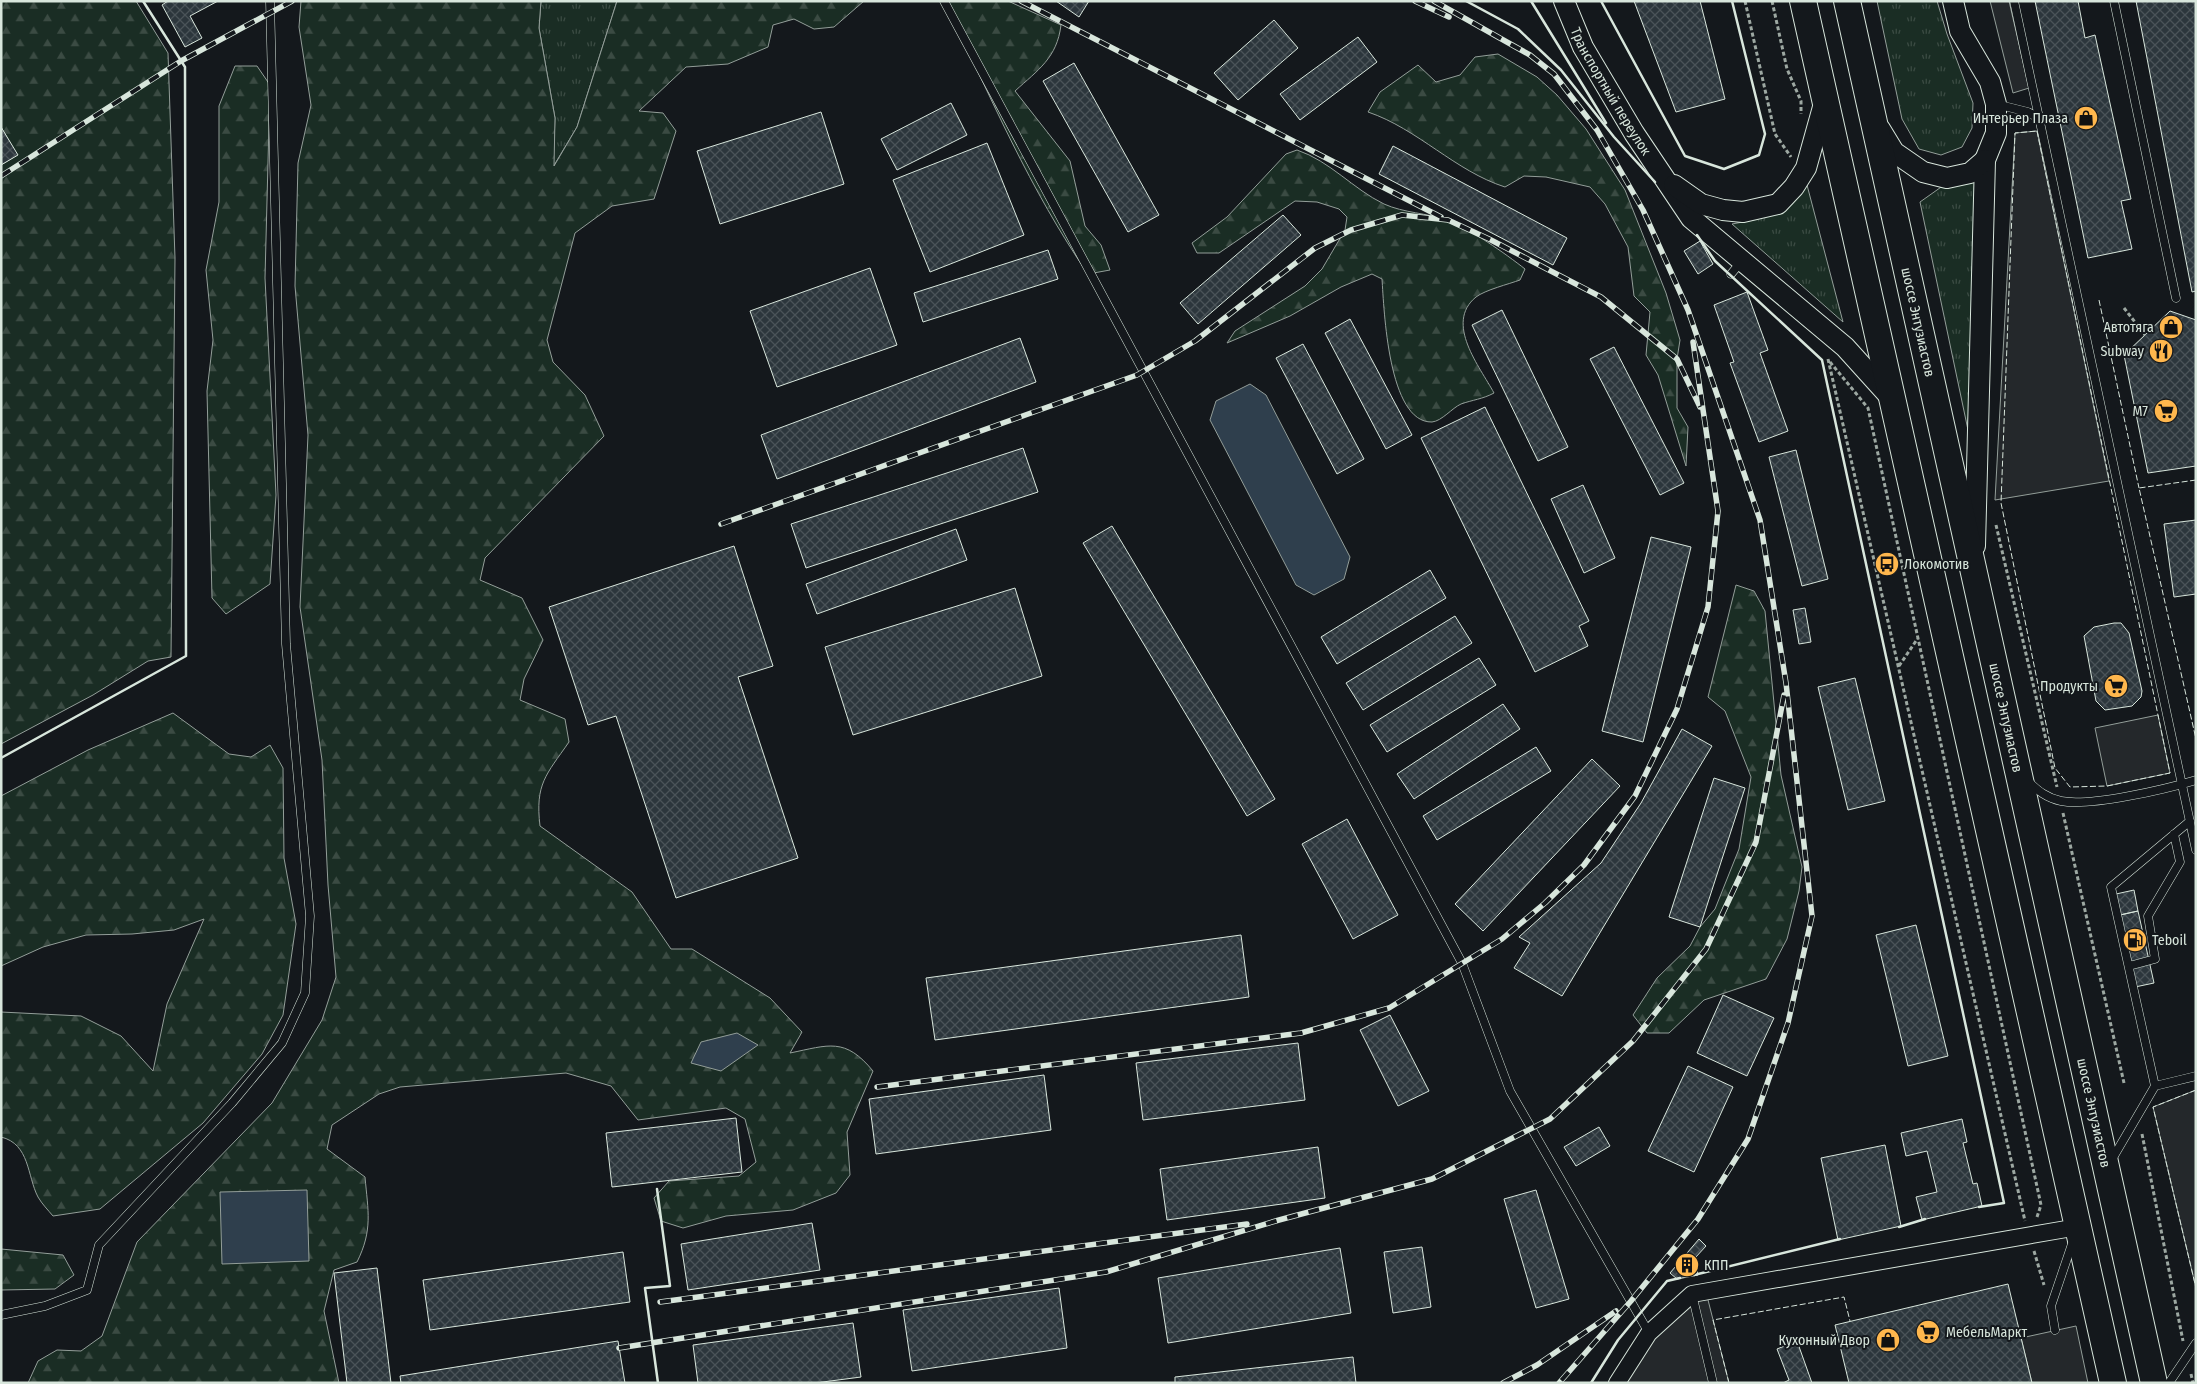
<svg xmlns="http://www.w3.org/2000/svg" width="2197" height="1384" font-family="'Fira Sans Condensed',sans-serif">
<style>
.grass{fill:url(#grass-tufts);stroke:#939e99}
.forest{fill:url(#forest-firs);stroke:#939e99}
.parking{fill:#24282b;stroke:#939e99}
.water{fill:#2f3f4d;stroke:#939e99}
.building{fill:url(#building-cross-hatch);stroke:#d8e6dc}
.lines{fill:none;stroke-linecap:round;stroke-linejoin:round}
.service-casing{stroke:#d8e6dc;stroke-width:9}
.minor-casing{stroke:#d8e6dc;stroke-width:18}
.tertiary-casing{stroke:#d8e6dc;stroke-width:22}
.trunk-casing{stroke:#d8e6dc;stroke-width:28}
.path{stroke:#9da8a2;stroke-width:3;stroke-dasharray:4 2.5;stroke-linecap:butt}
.service{stroke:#14181c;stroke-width:8}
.minor{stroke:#14181c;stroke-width:16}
.tertiary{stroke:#14181c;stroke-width:20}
.trunk{stroke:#14181c;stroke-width:26}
.rail-casing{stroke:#d8e6dc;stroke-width:5.5}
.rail{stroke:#14181c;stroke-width:4;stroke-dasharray:11;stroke-linecap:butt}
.fence{stroke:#d8e6dc;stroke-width:1;stroke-dasharray:6 2.5;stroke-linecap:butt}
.wall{stroke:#d8e6dc;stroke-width:2.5}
.labels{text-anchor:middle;stroke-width:4;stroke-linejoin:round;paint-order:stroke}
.street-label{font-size:14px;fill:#d8e6dc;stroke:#14181c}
.poi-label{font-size:14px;fill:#d8e6dc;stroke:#14181c;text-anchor:end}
</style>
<defs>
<pattern id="grass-tufts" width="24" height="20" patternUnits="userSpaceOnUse" patternTransform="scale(1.25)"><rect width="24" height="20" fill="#1a2d24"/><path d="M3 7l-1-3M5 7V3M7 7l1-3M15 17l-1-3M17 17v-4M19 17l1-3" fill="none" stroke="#3b4b43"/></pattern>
<pattern id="forest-firs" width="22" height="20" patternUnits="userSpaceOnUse" patternTransform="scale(1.25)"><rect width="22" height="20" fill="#1a2d24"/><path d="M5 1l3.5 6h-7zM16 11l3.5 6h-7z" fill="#3b4b43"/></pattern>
<pattern id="building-cross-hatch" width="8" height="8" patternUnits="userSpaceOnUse" patternTransform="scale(1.25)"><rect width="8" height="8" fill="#2c363c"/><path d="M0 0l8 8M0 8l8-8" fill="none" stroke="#4a5358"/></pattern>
</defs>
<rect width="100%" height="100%" fill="#14181c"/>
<path class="grass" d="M541,1H617L577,127L553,167L555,118L539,28Z
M1877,1H1937L1947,34L1973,103L1972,128L1962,147L1941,155L1919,149L1902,119Z
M1978,182L1968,430L1920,202L1944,185Z
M1807,185L1843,322L1732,224L1748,221Z"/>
<path class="forest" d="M1,1H136L168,53L175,258L171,657L148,661L93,695L1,744V165L17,155L1,127Z
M301,1H541L539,28L555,118L554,166L577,127L617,1H864L834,27L814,29L794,19L773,25L768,47L728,64L686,67L639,111L663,113L676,131L654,199L612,206L575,233L547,340L553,362L585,395L604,436L485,558L480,580L522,598L543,640L524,679L520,700L565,719L569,742C546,775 535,784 540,826L632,892L671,949H692L770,998L802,1032L790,1053C829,1045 845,1037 873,1071L847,1132L850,1175L836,1193L793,1210L726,1216L683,1228L661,1221L654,1198L669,1181L739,1176L756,1162L745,1119L726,1108L638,1120L611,1086L566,1073L400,1087L379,1094L332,1125L327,1149L365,1177C368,1211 373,1230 357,1262L334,1270L324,1311L339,1383H28L38,1361L57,1350L81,1351L102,1336L137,1242L272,1103L322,1020L336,977L328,885L322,760L300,607L308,435L295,286L298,163L311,105L299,27Z
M942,1H1008L1061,25C1057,58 1038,70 1015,91L1070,161L1085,226L1101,245L1110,270L1088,274C1030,190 991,98 947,6Z
M1498,54L1537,77L1557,95L1586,129L1625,190L1666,293L1680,340L1677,359V408L1688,427L1686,466L1658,375L1646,355L1650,312L1634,296L1628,247L1605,204L1590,187L1546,177L1524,176L1505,187C1455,171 1418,129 1368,112L1380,92L1418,65L1436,82L1460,75L1475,57Z
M235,66H257L270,85L265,278L276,495L270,584L226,614L212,598L207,391L213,340L206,270L219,202V106Z
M1297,150C1330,161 1353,189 1384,204C1404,213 1427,213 1447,220C1469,228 1506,254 1525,269L1520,280C1509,284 1485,290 1476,297C1444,323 1480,367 1494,393C1483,399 1472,400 1461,404C1452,408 1442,421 1432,422C1388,423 1384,309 1382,279L1372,274L1341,287L1290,316L1227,343L1235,331L1305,286L1322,269L1345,230L1347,217L1339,209L1317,202L1295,201L1219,253H1197L1192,243L1227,217L1286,154Z
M1736,585L1754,591L1765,611L1781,775L1802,867L1799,891L1787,939L1766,979L1704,1000L1669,1033H1647L1633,1015L1657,978L1690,946L1700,927L1715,909L1739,849L1751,777L1725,711L1708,697Z
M173,713L229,754L251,757L270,745L283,768L284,858L296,924L283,1015L262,1054L203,1123L100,1209L53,1216C48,1210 42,1204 38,1197C27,1176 30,1144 1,1137V1012L81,1016L121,1036L153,1071L167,1004L204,919L174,930L132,934L86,935L43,947L1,966V796L88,750Z
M1,1249L63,1255L74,1275L55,1289L1,1290Z"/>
<path class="parking" d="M1990,1H2009L2029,88L2013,93Z
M2037,131L2109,481L1995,500L2015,133Z
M2158,715L2170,773L2107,786L2095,728Z
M2196,1090V1288L2153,1107Z
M1706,1292L1729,1383H1617L1649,1333Z
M2076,1326L2088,1383H2032L2021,1338Z"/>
<path class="water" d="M1250,384L1266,395L1350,557L1344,579L1314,595L1296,585L1210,420L1216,401Z
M737,1033L758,1045L721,1071L691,1063L701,1042Z
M307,1190L309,1261L222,1264L220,1192Z"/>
<path class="building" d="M168,1H218L190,16L202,38L185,47L162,5Z
M1056,1H1089L1079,17Z
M1634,1H1700L1725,99L1676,112Z
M2035,1H2078L2085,38L2095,35L2131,199L2121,201L2132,249L2088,258Z
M2136,1H2196V291L2192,292Z
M1274,20L1298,48L1238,100L1214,73Z
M1358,37L1377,62L1300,120L1280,94Z
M1074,63L1159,215L1128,232L1043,81Z
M951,103L967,135L897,170L881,139Z
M821,112L844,184L720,224L697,151Z
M1,127L18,155L1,165Z
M987,143L1024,235L930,272L893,180Z
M1393,146L1567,238L1553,265L1379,174Z
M1283,215L1301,235L1198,324L1180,303Z
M1700,241L1713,264L1698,274L1684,251Z
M1048,250L1058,279L923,322L914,293Z
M870,268L897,345L777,387L750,311Z
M1747,292L1768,350L1760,353L1788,431L1759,442L1730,363L1734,362L1714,305Z
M1502,310L1568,447L1538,461L1472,325Z
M2170,311L2196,320V466L2148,473L2124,355Z
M1350,319L1412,435L1386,449L1325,333Z
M1020,338L1036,382L777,479L761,435Z
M1303,344L1364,459L1337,474L1276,358Z
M1614,347L1684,483L1660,495L1590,359Z
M1485,407L1589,621L1579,626L1588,646L1535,672L1421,438Z
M1023,448L1038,492L806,568L791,524Z
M1796,450L1828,579L1802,586L1769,457Z
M1583,485L1615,558L1584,573L1551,499Z
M2196,520V594L2174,597L2164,524Z
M1112,526L1275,799L1247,816L1083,543Z
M956,529L967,560L817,614L806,584Z
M1651,537L1691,547L1643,742L1602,731Z
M734,546L773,666L738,677L798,858L676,898L616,716L588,725L549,607Z
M1430,570L1446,598L1337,664L1321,637Z
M1015,588L1042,676L853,735L825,647Z
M1805,608L1811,642L1799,644L1793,610Z
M1455,616L1472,643L1363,710L1346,683Z
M2114,623H2121L2129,633L2142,691L2141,697L2132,706L2105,710L2096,701L2084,636L2094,627Z
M1479,658L1496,685L1387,752L1370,725Z
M1855,678L1885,801L1848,810L1818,687Z
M1503,704L1520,729L1414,799L1397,774Z
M1682,729L1712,746L1562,996L1514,968L1530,943L1519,937L1601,863L1641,803Z
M1536,747L1551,771L1437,840L1423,816Z
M1592,759L1620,786L1483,931L1455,904Z
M1714,778L1745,788L1700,927L1669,917Z
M1347,819L1398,915L1353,939L1302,844Z
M2134,890L2138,911L2120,915L2116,894Z
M2138,911L2154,983L2135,987L2120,915Z
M1916,925L1948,1056L1908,1066L1876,935Z
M1241,935L1249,997L935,1040L926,978Z
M1723,995L1774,1018L1747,1076L1697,1053Z
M1390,1015L1429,1091L1398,1106L1360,1030Z
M1298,1043L1305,1100L1143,1120L1136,1063Z
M1688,1066L1733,1087L1694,1172L1648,1151Z
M1044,1075L1051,1130L876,1154L869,1099Z
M736,1118L742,1172L612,1187L606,1133Z
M1962,1119L1967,1142L1963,1143L1973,1184L1977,1183L1982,1206L1922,1220L1916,1197L1937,1192L1927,1151L1906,1156L1901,1133Z
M1599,1127L1610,1146L1576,1166L1564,1147Z
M1885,1145L1901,1226L1838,1240L1821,1158Z
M1318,1147L1325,1198L1167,1220L1160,1169Z
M1536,1190L1569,1299L1536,1308L1504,1199Z
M812,1223L820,1270L688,1290L681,1244Z
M1699,1239L1706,1246L1695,1258L1698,1275L1677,1279L1670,1273Z
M1422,1247L1431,1307L1393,1313L1384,1252Z
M1340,1248L1351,1313L1168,1343L1158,1278Z
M623,1252L630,1302L430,1330L423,1280Z
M377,1268L391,1383H347L334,1273Z
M2008,1284L2032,1383H1849L1835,1325Z
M1059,1288L1067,1348L912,1371L903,1310Z
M853,1323L861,1377L815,1383H698L693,1345Z
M618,1341L625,1383H401L400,1376Z
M1797,1341L1812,1383H1783L1789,1380L1777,1349Z
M1353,1357L1356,1383H1175V1377Z"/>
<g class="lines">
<g class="service-casing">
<path id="service" d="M944,1L1462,963L1510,1091L1649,1333
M2014,1L2196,850
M2114,1L2176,298
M1996,104L2028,112L2040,119
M1731,274L1741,262
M2028,781C2038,791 2047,798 2061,801C2090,807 2166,789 2196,780
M2129,966L2155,959L2148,916L2180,862L2174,834
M2155,1086L2196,1076
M2111,1161L2155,1086L2111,887L2190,821
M1692,1294L1713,1383
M1,1315L45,1306L87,1290L99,1245L232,1103L282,1043L305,993L310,916L286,644L270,1
M2055,1330L2051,1306L2073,1241
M2169,1383L2196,1343"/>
</g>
<g class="minor-casing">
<path id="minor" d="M1617,1383L1649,1333L1692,1294L2078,1227"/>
</g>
<g class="tertiary-casing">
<g id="tertiary">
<path id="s1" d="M1564,1L1583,47L1634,133L1691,218L1845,347L1892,399"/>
<path d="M1953,1L1960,31L1990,82L1996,104V133L1985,160L1975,546"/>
<path d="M1880,129L1894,152L1923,172L1947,178L1970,173L1985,160"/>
<path d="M1674,185L1701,204L1723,210L1743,212L1778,204L1794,187L1806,168L1825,100"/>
</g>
</g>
<g class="trunk-casing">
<g id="trunk">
<path d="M1803,1L2113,1383"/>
<path id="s2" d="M1847,1L2154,1383"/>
</g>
</g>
<path class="path" d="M1745,1L1775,134L1791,157
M1772,1L1787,69L1801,101V114
M2124,308L2145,335
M1828,359L2025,1221
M1830,362L1868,408L2041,1205L2037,1217
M1996,525L2057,787
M1899,666L1918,638
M2063,813L2124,1083
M2142,1134L2183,1341
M2034,1251L2044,1285
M2191,1374L2193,1383"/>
<use href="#service" class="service"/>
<use href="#minor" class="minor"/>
<use href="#tertiary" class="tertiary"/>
<use href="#trunk" class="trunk"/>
<g class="rail-casing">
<path id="rail" d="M1021,1L1441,217
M1415,1L1449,17
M1434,1L1530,55L1554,74L1597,130L1643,210L1688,310L1760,520L1786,683L1812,916L1788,1023L1748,1139L1698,1219L1631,1301L1559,1383
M1,176L181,61L292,1
M721,524L1137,375L1195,341L1315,248L1351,230L1402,215L1448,220L1489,239L1601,297L1677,359L1700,407
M877,1087L1301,1033L1389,1008L1502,939L1545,903L1584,865L1635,796L1677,709L1708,607L1718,511L1693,342
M660,1302L1247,1224
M619,1348L1106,1272L1279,1220L1432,1179L1550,1119L1633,1041L1706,949L1756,842L1784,695
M1503,1383L1537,1365L1616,1311"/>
</g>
<use href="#rail" class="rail"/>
<path class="fence" d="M2037,131L2170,773L2107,786L2070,787L2055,768L2001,503L2015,133Z
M2099,300L2139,488
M2196,480L2139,488L2196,739
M2196,1090L2153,1107L2196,1288
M1729,1383L1713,1320L1844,1297L1850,1321"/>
<path class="wall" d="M1466,1L1518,29L1561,70L1614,137L1655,182
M1531,1L1606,123
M1601,1L1685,156L1724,169L1759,155L1765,134L1732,1
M1697,235L1715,261L1822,360L2004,1203L1979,1207
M1,758L186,656L185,67L143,1
M657,1189L670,1286L645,1288L658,1383
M1899,1227L1925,1219
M1694,1275L1840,1239
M1591,1383L1618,1340L1667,1281L1680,1278"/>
</g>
<defs>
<g id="shop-disc" transform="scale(1.25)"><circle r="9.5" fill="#ffb74d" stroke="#14181c"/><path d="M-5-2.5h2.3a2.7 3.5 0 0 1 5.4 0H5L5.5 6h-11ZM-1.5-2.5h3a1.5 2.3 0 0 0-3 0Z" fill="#111"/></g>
<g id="restaurant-disc" transform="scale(1.25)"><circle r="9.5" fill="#ffb74d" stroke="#14181c"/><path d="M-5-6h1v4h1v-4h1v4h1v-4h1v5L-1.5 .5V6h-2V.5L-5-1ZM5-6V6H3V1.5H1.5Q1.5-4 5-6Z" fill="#111"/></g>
<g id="supermarket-disc" transform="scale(1.25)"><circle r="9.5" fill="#ffb74d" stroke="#14181c"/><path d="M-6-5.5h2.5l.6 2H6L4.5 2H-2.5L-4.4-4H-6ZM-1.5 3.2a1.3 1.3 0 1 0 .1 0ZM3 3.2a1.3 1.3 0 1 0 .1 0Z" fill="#111"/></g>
<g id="bus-disc" transform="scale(1.25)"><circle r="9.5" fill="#ffb74d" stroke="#14181c"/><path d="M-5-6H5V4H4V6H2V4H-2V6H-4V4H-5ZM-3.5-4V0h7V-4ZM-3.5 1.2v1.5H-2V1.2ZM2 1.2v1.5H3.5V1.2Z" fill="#111"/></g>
<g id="fuel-disc" transform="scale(1.25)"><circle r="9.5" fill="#ffb74d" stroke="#14181c"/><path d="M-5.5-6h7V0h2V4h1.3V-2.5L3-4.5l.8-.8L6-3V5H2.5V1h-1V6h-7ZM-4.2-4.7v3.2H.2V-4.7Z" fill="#111"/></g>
<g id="building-disc" transform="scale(1.25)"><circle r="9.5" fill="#ffb74d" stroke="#14181c"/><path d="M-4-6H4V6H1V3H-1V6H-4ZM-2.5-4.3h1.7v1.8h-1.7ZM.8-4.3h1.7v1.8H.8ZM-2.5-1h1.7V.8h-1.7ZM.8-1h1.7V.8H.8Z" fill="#111"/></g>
</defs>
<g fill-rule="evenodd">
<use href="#shop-disc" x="2086" y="118"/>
<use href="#shop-disc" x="2171" y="327"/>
<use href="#restaurant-disc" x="2161" y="351"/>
<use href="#supermarket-disc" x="2166" y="411"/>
<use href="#bus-disc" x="1887" y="564"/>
<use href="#supermarket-disc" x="2116" y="686"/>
<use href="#fuel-disc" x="2135" y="940"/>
<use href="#building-disc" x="1687" y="1265"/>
<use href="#supermarket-disc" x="1928" y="1332"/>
<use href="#shop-disc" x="1888" y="1340"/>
</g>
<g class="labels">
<g class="street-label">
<text dy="5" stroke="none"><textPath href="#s1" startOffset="102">Транспортный переулок</textPath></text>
<text dy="5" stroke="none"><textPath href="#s2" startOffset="329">шоссе Энтузиастов</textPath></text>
<text dy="5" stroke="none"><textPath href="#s2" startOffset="734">шоссе Энтузиастов</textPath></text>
<text dy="5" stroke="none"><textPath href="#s2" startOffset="1139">шоссе Энтузиастов</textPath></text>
</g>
<g class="poi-label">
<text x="2068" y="123">Интерьер Плаза</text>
<text x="2154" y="332">Автотяга</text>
<text x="2144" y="356">Subway</text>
<text x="2148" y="416">М7</text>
<text x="1904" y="569" text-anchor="start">Локомотив</text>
<text x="2098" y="691">Продукты</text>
<text x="2152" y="945" text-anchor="start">Teboil</text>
<text x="1704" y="1270" text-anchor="start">КПП</text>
<text x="1946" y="1337" text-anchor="start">МебельМаркт</text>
<text x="1870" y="1345">Кухонный Двор</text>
</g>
</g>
<rect width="2197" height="1384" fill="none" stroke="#d8e6dc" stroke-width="5"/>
</svg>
